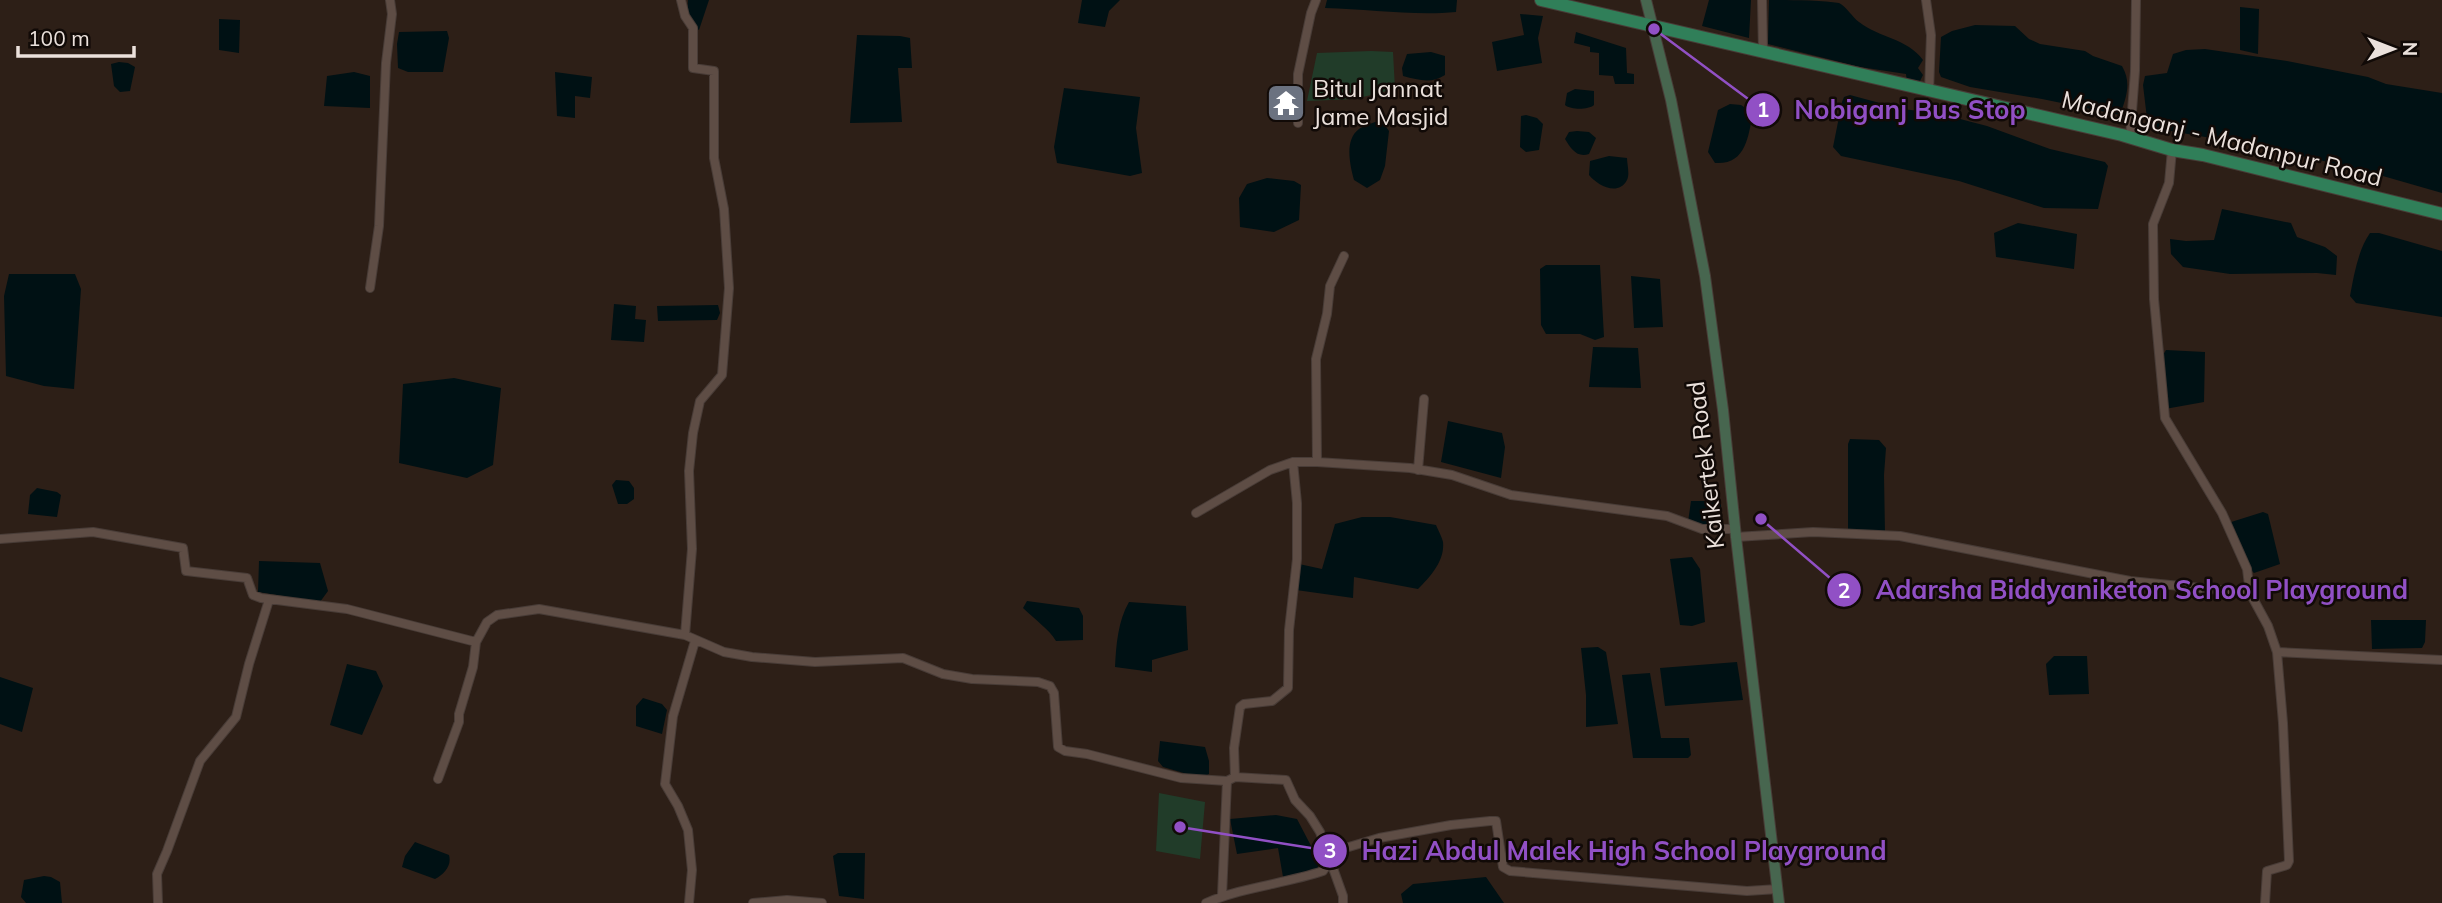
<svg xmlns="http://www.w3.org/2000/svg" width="2442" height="903" font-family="Mulish,sans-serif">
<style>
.green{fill:#213c29}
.water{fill:#001114}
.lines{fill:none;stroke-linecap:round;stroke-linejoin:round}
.street-casing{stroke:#483c37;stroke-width:10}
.secondary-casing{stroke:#483c37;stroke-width:12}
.primary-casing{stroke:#483c37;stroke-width:14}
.street{stroke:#5e4d45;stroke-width:8}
.secondary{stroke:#47664f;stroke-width:10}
.primary{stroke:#307f59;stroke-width:12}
.labels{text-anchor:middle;stroke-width:5;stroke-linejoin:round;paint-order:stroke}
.poi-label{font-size:24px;fill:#ebe1dc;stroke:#110a07;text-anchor:start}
.street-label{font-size:24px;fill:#ebe1dc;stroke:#110a07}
.leader{fill:none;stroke:#9150c5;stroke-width:2.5}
.callout-dot{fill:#9150c5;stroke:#110a07;stroke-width:2.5}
.mark-label{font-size:21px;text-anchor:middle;font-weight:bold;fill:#fff}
.callout-label{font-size:26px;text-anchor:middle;font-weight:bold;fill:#9150c5;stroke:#110a07;stroke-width:5;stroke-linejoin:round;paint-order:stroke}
</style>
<rect width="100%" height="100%" fill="#2d1f17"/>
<path class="green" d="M1371,51L1393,52L1395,89L1355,99L1307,101L1317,53Z
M1159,793L1205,802L1200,859L1156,851Z"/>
<path class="water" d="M688,0H709L699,30C688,22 687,12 688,0Z
M1082,0H1120L1109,11L1105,27L1078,23Z
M1327,0H1457L1456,12C1414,16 1369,9 1325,8Z
M1709,0H1751L1749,38L1702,26Z
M1769,0C1787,0 1822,0 1839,3C1847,7 1852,17 1859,22C1879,38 1907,38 1923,60L1918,68L1923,75L1919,83H1907L1906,74L1860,67L1768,44Z
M2240,7L2259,9L2258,54L2240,50Z
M1520,14L1543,16L1538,38L1542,63L1497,71L1492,42L1524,35Z
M219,19L240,20L239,53L219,50Z
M1975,25L2015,26L2029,39L2040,44L2085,51L2093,56L2122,66C2132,83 2126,98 2120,115L2042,99L1970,87L1941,77L1939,72L1941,37L1952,31Z
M447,31L449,38L443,72H408L398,68L397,44L399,32Z
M1576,32L1626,48L1627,73L1634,74V84H1615L1613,76L1599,75V53L1590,52V47L1574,43Z
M857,35L900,36L910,38L912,68H898L902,122L850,123Z
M2205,49L2287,61L2368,77L2386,84L2442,93V193L2362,170L2268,148L2148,127L2143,85L2145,76L2167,73L2173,54L2186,50Z
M1431,52L1445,56V75C1431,84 1419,80 1403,76L1402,68L1407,54Z
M119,62L128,63L135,67L130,91L120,92L114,86L111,64Z
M354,72L370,76V108L324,106L327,76Z
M555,72L592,77L590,98L575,96V118L557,116Z
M1064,88L1140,97L1136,128L1142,173L1130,176L1057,163L1054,147Z
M1575,89L1594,91V105C1588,110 1571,110 1565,105L1567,93Z
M1850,95L1902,109L1937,113L1987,126L2050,149L2105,162L2108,166L2098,209L2044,208L1959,181L1841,156L1833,147L1842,102L1844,97Z
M1730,104L1741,105L1753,113C1748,137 1746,165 1715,163L1708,152L1718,110Z
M1526,115L1537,118L1543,124L1539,150L1526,152L1520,147L1521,116Z
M1375,122L1383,123L1389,131L1385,166L1380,180L1367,188L1354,180C1350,165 1344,140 1359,129C1363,126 1370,124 1375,122Z
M1577,131L1589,132L1596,138L1589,154C1577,158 1571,149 1565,139L1569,132Z
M1609,156L1627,158C1627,164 1630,174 1627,180C1618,197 1597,185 1589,175L1590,161Z
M1267,178L1294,181L1301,185L1299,220L1274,232L1240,227L1239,198L1247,184Z
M2222,209L2291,223L2297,237L2325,247L2337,256L2336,275L2317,273L2230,274L2183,267L2171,254L2170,239L2186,241L2214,240Z
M2018,223L2077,234L2074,269L1996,257L1994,233Z
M2370,233H2379L2442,251V317L2356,303L2350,296C2354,275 2358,250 2370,233Z
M1546,265H1600L1604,337L1595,340L1580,334H1546L1541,325L1540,269Z
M9,274H75L81,289L74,389L44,386L6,376L4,296Z
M1631,276L1660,279L1663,327L1634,328Z
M614,304L636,306L635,319L646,320L644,342L611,340Z
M718,305L720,313L717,320L658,321L657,306Z
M1593,347L1638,348L1641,388L1589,387Z
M2166,350L2205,352L2204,402L2165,409L2159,362Z
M454,378L501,388L493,465L467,478L399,463L403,384Z
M1448,421L1502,433L1505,447L1501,478L1441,462Z
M1850,439L1879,440L1886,448L1884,475L1885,533L1848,529V444Z
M616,480L629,481L634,488V499L627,504H618L612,485Z
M37,488L57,492L61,495L57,517L28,514L30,495Z
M1691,501H1721V522L1718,528H1705L1688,522Z
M2263,512L2268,514L2280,564L2254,573L2248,567L2228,523Z
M1362,517H1390L1436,525C1438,530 1442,537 1443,542C1445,561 1430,577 1418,589L1354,577L1353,598L1296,590L1299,564L1322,569L1335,524Z
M1692,557L1700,569L1705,622L1692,626L1680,625L1670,559Z
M259,561L320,563L328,591L320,602L258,592Z
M1027,601L1079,608L1083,616V640L1056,641C1049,629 1034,619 1023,608Z
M1129,602L1186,606L1188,650L1152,660V672L1115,667C1116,645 1118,621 1129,602Z
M2371,620H2426L2425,642L2422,648L2372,649Z
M1598,647L1606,652L1618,724L1586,727V695L1581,648Z
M2054,656H2087L2089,694L2049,695L2046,664Z
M1737,662L1743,700L1665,706L1660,668Z
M347,664L376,671L383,686L362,735L330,725Z
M1650,673L1661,738H1689L1691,755L1688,758H1633L1622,675Z
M0,677L33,688L22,732L0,724Z
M643,698L662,704L667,710L662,734L636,726V706Z
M1160,741L1205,747L1209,761V774L1201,778L1163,767L1158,761Z
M1276,815L1297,819L1320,863L1316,871L1283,877L1278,848L1237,854L1230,819Z
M415,842L449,855C452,866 444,874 435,879L402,867L405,856Z
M838,853H865L864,899L839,896L833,856Z
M44,876L51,877L60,882L62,903H26L21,897L24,880Z
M1486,877L1504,903H1403L1401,894L1413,884Z"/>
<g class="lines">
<g class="street-casing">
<path id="street" d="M681,0L685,16L693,28V68L714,71V158L724,209L729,288L722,375L700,401L693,433L689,471L692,549L685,635
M1762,0L1763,52
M1926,0L1931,35L1929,92
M1298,123V74L1311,13L1316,0
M2130,138L2135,71L2136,0
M370,288L379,226L386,63L392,14L390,0
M1317,462L1316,359L1327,314L1330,286L1344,256
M1418,470L1424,399
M1196,513L1270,470L1293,462H1317L1410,468L1452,475L1511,495L1667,516L1702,529H1735
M1736,537L1813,532L1900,536L2130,581L2250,593L2247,569L2222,513L2165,418L2154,299L2153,224L2169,183L2172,150
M0,539L93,532L183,548L186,571L247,578L253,595L261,598L347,609L476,642
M2250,593L2268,626L2277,652L2283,723L2289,861L2287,865L2267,871L2265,903
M2277,652L2442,660
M1235,777L1234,748L1240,707L1244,704L1272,701L1288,688L1289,630L1297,559V503L1293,462
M438,779L459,722V714L473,667L476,642L487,622L497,615L539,609L685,635L724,652L752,657L815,662L903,658L943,674L972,679L1038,682L1050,686L1054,693L1058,747L1065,751L1087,754L1181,778L1227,781L1235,777L1286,780L1295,800L1310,816L1320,832L1343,896V903
M1222,896L1227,781
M158,903L157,874L167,851L200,761L236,717L249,664L269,600
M689,903L692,870L688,830L678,806L665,784L673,716L695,641
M753,903L787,900L822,903
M1206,903C1243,887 1284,884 1323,871L1331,859L1342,849L1379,838L1451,825L1490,821H1496L1503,867L1510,871L1747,891L1778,889"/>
</g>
<g class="secondary-casing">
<path id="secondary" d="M1646,0L1671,100L1705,276L1723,410L1736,537L1779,903"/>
</g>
<g class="primary-casing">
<path id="primary" d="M1541,0L2122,135L2172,150L2203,155L2442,214"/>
</g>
<use href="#street" class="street"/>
<use href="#secondary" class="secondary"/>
<use href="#primary" class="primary"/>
</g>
<defs>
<g id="temple-square" transform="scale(2.0125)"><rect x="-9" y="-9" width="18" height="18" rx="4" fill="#6b7280" stroke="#110a07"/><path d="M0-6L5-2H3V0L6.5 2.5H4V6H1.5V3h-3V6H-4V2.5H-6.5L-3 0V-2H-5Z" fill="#fff"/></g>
</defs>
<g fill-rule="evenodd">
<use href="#temple-square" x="1286" y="103"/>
</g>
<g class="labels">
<g class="poi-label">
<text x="1313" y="97">Bitul Jannat<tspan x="1313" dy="28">Jame Masjid</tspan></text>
</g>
<g class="street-label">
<text transform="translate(2222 139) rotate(14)" y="8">Madanganj - Madanpur Road</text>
<text transform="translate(1706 465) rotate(-97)" y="8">Kaikertek Road</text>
</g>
</g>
<path class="leader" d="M1654 29L1763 110M1761 519L1844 590M1180 827L1330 851"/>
<g class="callout-dot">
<circle cx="1654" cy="29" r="7"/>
<circle cx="1761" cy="519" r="7"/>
<circle cx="1180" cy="827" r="7"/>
<circle cx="1763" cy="110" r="18"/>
<circle cx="1844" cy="590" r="18"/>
<circle cx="1330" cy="851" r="18"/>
</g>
<g class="mark-label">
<text x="1763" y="117">1</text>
<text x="1844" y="598">2</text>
<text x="1330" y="858">3</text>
</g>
<g class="callout-label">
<text x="1910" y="119">Nobiganj Bus Stop</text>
<text x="2142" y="599">Adarsha Biddyaniketon School Playground</text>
<text x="1624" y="860">Hazi Abdul Malek High School Playground</text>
</g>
<g transform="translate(2393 49) rotate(90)" stroke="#110a07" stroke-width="5" paint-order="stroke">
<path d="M0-5L12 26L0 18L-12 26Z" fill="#ebe1dc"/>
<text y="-10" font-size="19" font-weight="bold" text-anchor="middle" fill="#ebe1dc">N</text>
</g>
<path d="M18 46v10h116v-10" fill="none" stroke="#ebe1dc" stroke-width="3.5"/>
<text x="28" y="46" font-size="21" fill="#ebe1dc" stroke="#110a07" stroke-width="5" paint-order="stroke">100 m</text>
</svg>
